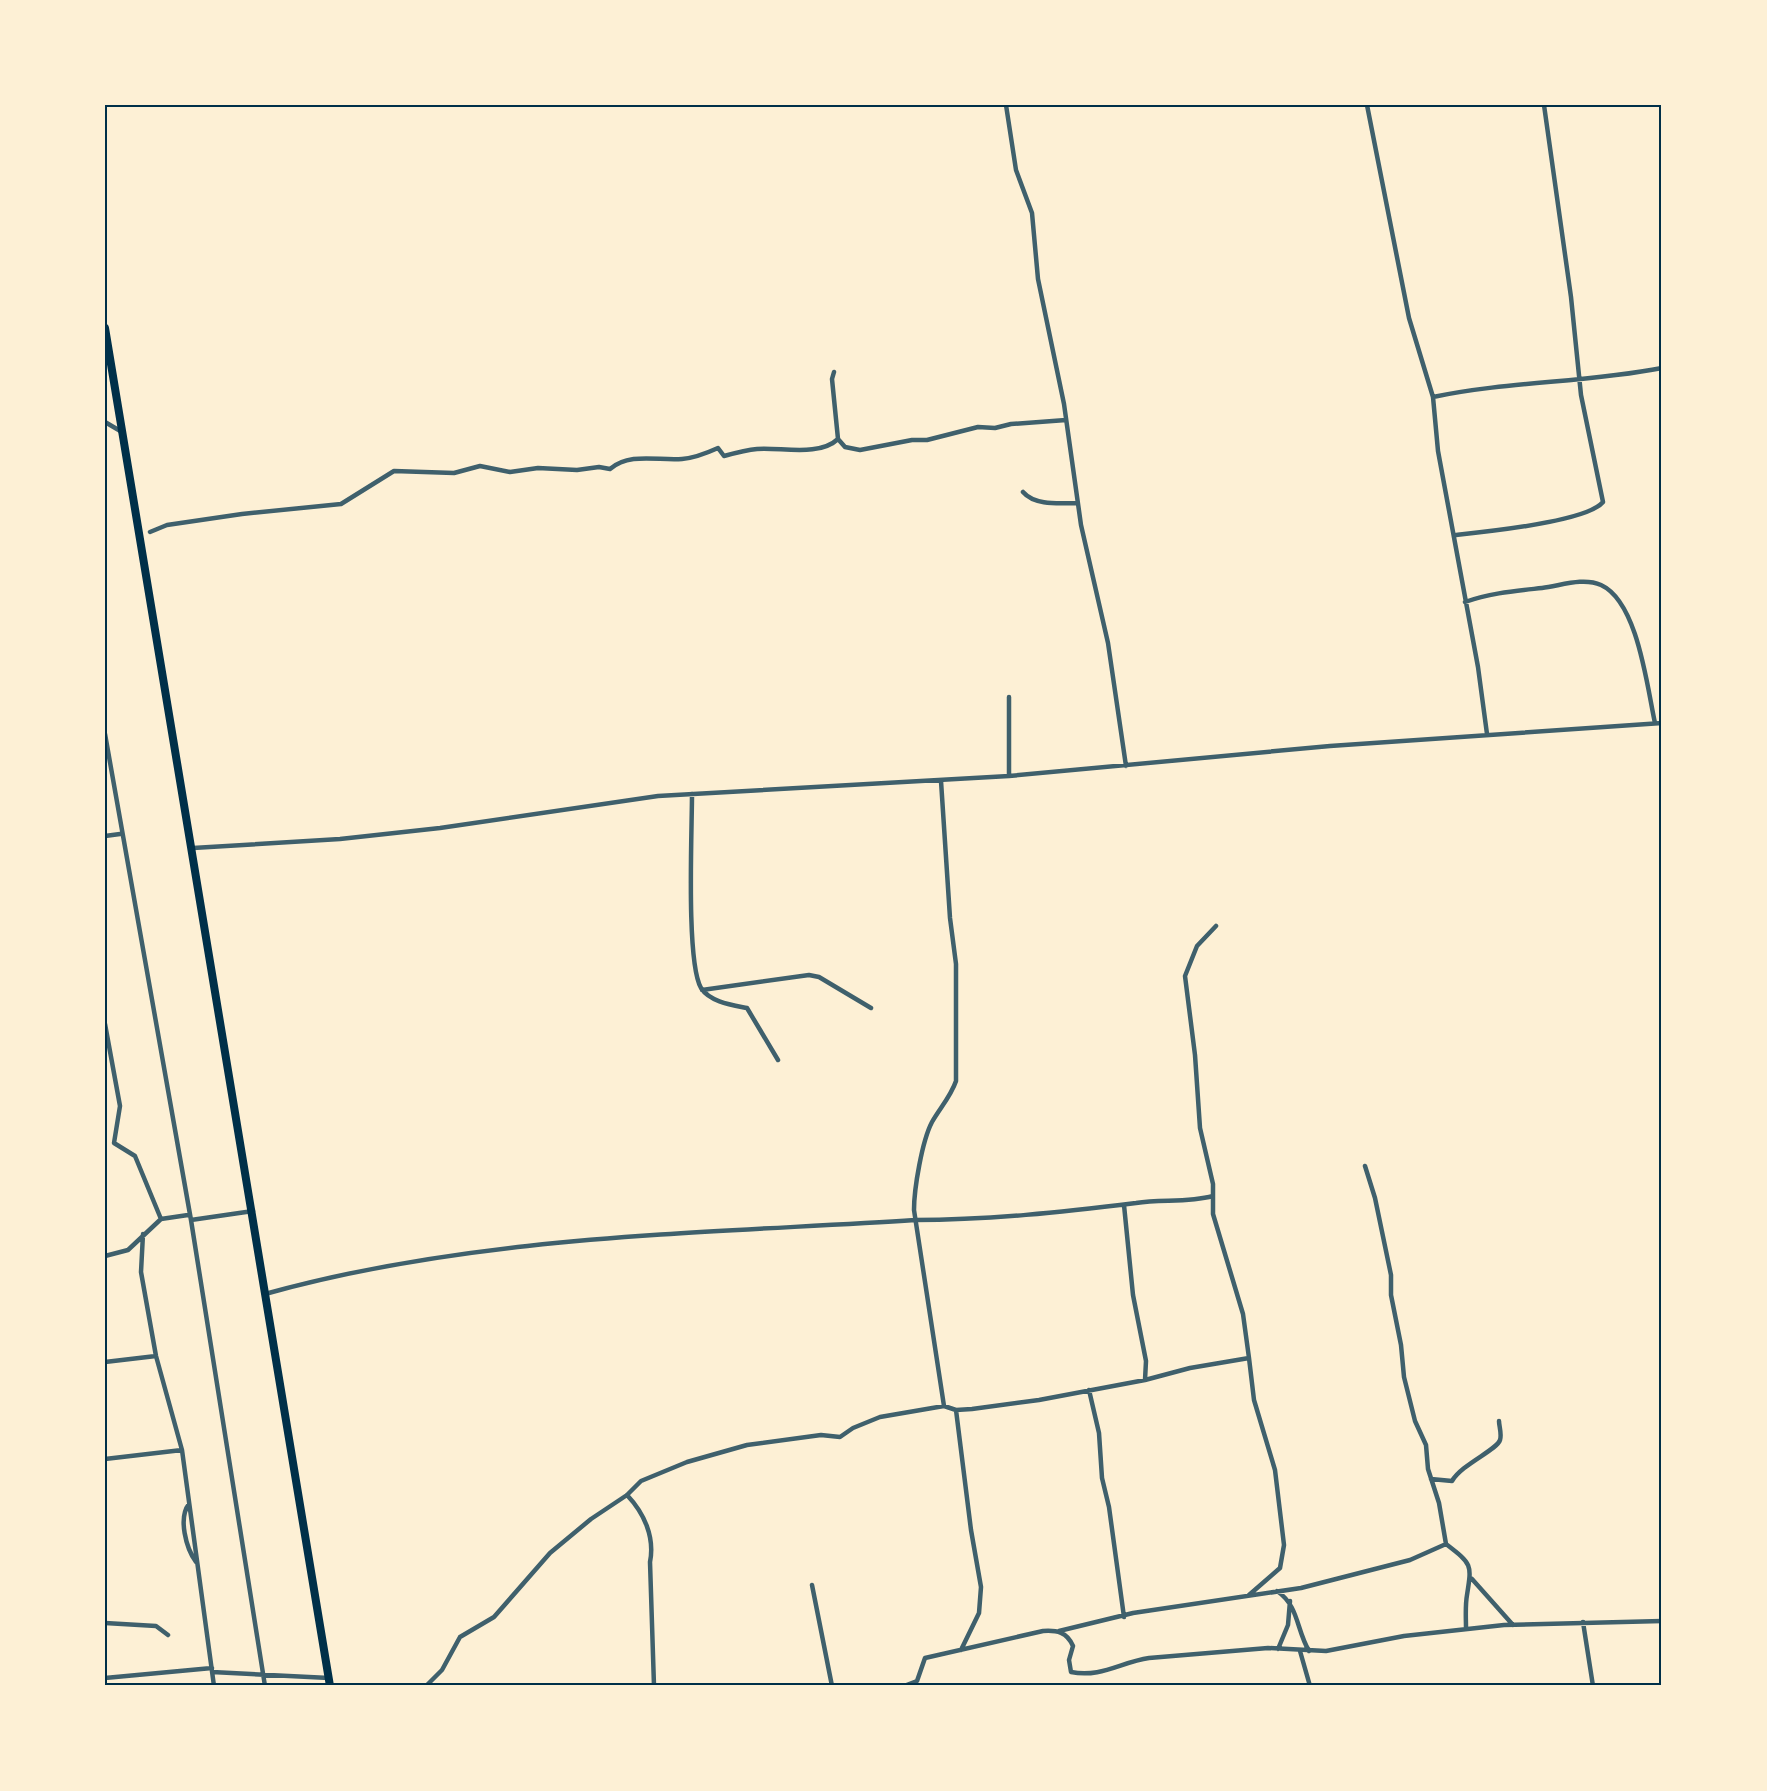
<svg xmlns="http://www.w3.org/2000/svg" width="1767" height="1791" font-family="Inter,sans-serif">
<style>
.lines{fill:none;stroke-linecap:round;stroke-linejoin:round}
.minor{stroke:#3f606c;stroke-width:4.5}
.trunk{stroke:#003049;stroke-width:8}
.neatline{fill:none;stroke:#003049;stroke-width:2}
</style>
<rect width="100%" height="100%" fill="#fdf0d5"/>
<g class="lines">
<path class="minor" d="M1006,105L1016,170L1032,213L1038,279L1064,404L1081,525L1108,643L1126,766
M1367,105L1409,318L1433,397L1438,451L1478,667L1487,734
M834,372L832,379L838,439L845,447L860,450L912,440H927L978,427L995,428L1011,424L1066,420
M1433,397C1509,381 1586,383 1662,368
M105,422L122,432
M1023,492C1035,506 1060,503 1077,503
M150,532L167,525L242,514L341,504L394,471L454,473L480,466L510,472L538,468L577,470L599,467L610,469C630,452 658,461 682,459C694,458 707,453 718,448L724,456C735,453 746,450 757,449C781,447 819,457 838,439
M1455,535C1484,532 1587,522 1603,502L1581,395L1571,297L1544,105
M1465,602C1490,593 1515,591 1542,588C1560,586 1583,577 1601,585C1638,602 1647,687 1655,723
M1009,697V776
M105,734L191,1220L265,1686
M941,781L950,918L956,964V1081C951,1096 940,1108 932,1122C922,1141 914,1189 914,1210L944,1406
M692,794C692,831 686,962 701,988C710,1002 732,1005 747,1008L778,1060
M105,836L120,834
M193,848L340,839L440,828L658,796L1009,776L1330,746L1662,723
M1216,926L1197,946L1185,976L1195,1055L1200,1128L1213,1184V1214L1243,1314L1249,1358
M702,990L809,975L819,977L871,1008
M105,1024L120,1106L114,1143L135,1156L161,1219
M1365,1166L1375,1198L1391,1275V1295L1401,1345L1404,1377L1415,1421L1426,1445L1428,1469L1439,1503L1446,1544
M1124,1205L1133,1295L1146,1361L1145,1380
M191,1220L253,1211
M143,1234L141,1272L156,1356L182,1450L214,1686
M105,1256L128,1250L161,1219L188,1215
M265,1294C476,1235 698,1234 915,1220C989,1220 1063,1212 1136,1203C1162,1199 1187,1203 1213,1196
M105,1362L156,1356
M1089,1390L1099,1433L1102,1478L1109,1507L1124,1617
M956,1410L971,1530L981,1587L979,1613L961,1650
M105,1459L182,1450
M1431,1479L1452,1481C1462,1464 1497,1450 1500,1440C1502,1434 1499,1426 1499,1421
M627,1495C644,1513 655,1537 650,1562L654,1686
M189,1504C178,1518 186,1548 196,1562
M1472,1579L1513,1625
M812,1585L832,1686
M1277,1591C1299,1606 1296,1629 1309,1651
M1583,1622L1593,1686
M105,1623L156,1626L168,1635
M1059,1631L1133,1613L1301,1588L1410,1560L1446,1544C1472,1564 1472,1564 1467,1595C1465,1606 1466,1617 1466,1629
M1278,1649L1288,1625L1290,1601
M1300,1651L1310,1686
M212,1672L329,1678
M105,1678L212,1668
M426,1686L442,1670L460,1637L494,1617L550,1553L591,1519L627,1495L641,1481L687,1462L747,1445L821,1435L840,1437L853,1428L880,1417L944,1406L956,1410L972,1409L1039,1400L1145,1380L1190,1368L1249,1358L1254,1400L1275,1470L1284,1545L1280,1568L1249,1595
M849,1686H863
M904,1686L917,1681L925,1658L1043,1631C1057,1630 1067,1632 1073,1646L1069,1660L1071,1672C1101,1678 1121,1662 1149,1658L1268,1648L1326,1651L1404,1636L1504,1625L1662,1621"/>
<path class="trunk" d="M105,328L330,1686"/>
</g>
<rect width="1767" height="1791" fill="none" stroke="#fdf0d5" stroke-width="213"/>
<rect x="106" y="106" width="1554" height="1578" class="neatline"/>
</svg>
